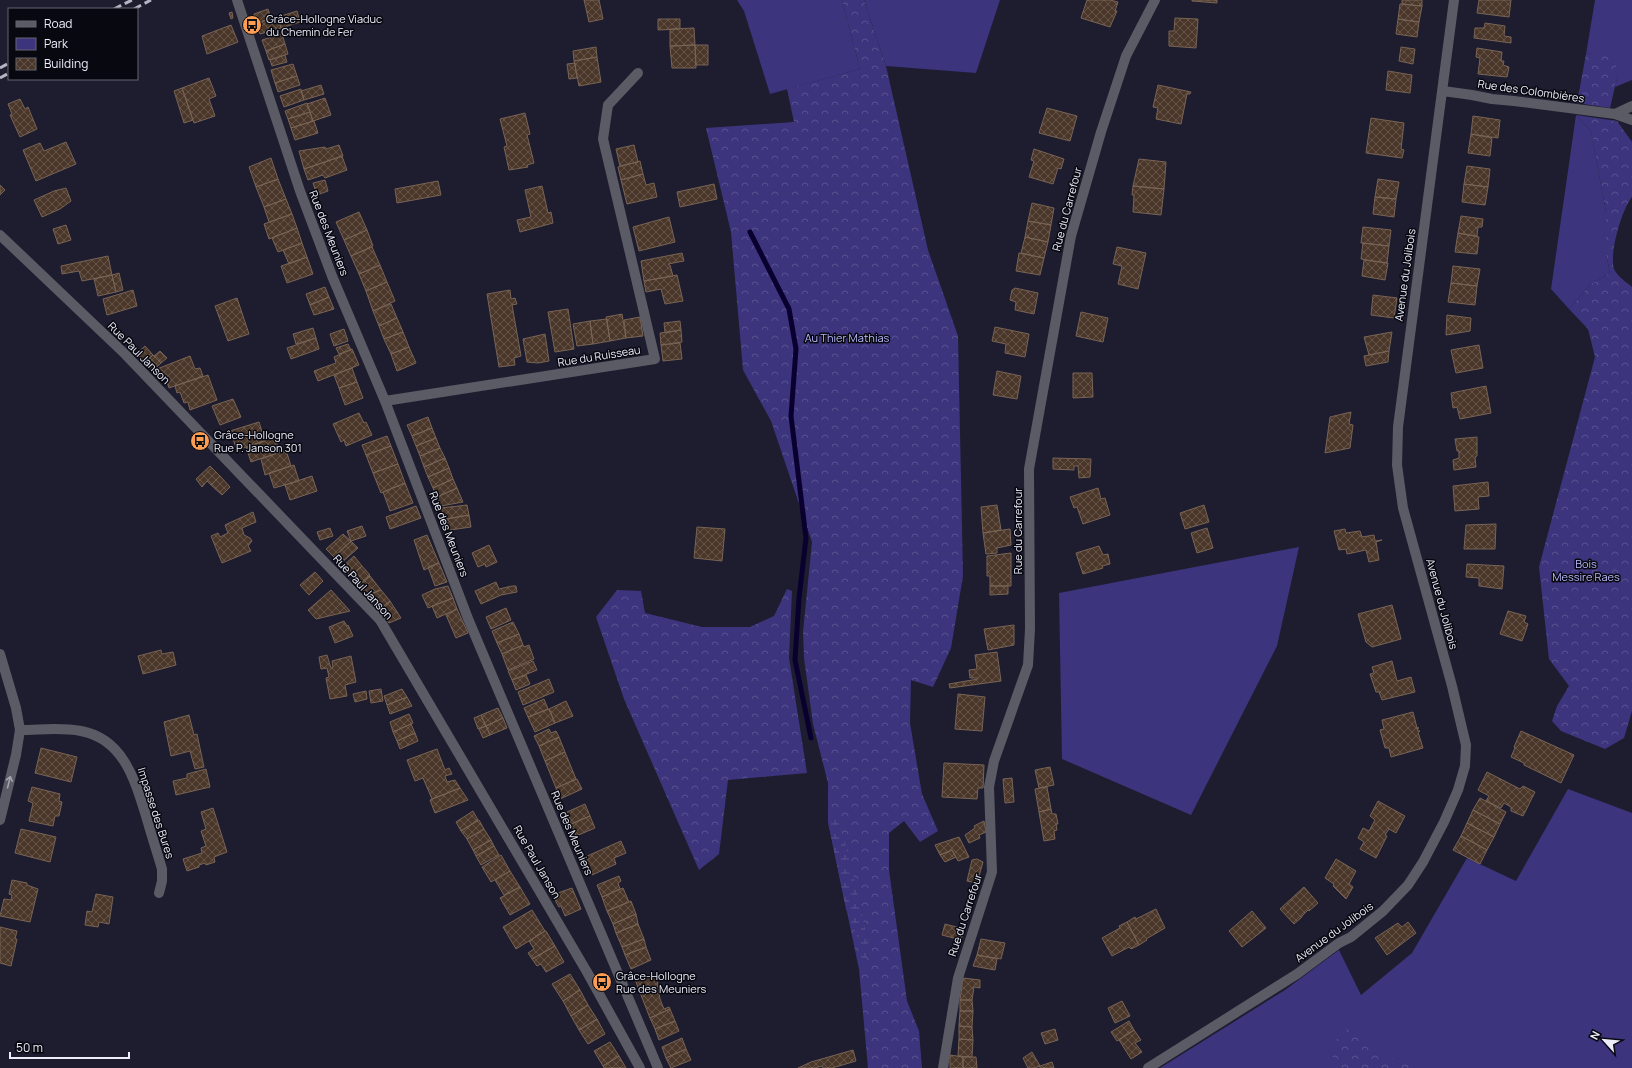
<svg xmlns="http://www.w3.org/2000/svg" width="1632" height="1068" font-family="Manrope,sans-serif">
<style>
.green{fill:#3c347c}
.forest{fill:url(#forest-crowns)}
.wetland{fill:url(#wetland-marsh)}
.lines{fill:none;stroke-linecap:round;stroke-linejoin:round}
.stream{stroke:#0a002f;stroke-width:5}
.building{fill:url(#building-cross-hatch);stroke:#796455}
.minor{stroke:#5a5b65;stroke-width:10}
.tertiary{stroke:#5a5b65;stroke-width:10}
.rail{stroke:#b4b4c3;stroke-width:3;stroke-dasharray:8 4;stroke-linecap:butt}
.oneway{stroke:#a3a4b0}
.labels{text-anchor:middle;stroke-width:3;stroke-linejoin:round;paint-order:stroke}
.poi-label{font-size:11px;fill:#ecedfa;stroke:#080810;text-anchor:start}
.street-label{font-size:11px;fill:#ecedfa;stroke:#080810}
.park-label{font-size:11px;fill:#b9bafb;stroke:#080810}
</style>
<defs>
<pattern id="forest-crowns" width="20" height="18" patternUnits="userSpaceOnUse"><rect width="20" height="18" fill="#3c347c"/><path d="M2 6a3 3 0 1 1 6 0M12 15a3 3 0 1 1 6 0" fill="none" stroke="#585290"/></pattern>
<pattern id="wetland-marsh" width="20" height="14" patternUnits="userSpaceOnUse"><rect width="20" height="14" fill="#3c347c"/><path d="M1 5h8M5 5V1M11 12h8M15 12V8" fill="none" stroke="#585290"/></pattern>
<pattern id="building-cross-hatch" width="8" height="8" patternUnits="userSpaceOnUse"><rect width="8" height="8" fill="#4a3729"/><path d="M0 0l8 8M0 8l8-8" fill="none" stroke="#645449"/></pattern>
</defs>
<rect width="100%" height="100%" fill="#1d1d2f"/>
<path class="green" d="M737,0H842L860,69L770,94L744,11Z
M864,0H1000L976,73L886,66Z
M1595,0H1632V80L1615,87L1618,74L1592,53L1586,54Z
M1576,115L1591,131L1606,212V254L1610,273L1591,284L1569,309L1551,289Z
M1299,547L1277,646L1191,815L1062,759L1059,593Z
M1568,789L1632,813V1068H1160L1285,990L1339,950L1361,995L1412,953L1467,858L1516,881Z"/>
<path class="forest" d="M842,0H864L886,66L928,250L958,336L963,576L951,648L933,687L911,680L910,723L922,794L938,831L920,842L904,821L889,833V870L907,1001L919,1031L922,1068H868L859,969L828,822V783L813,724L804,658L803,632L812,542L771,421L743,370L731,232L706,128L794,122L787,89L860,69Z
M1592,53H1603L1615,60L1618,74L1610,108L1577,103L1586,54Z
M1576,115L1617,121L1632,142V197C1622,209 1609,253 1614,269C1617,276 1626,282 1632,287V711L1624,738L1605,749L1561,731L1552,721L1557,706L1569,686L1549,659L1539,567L1595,357L1588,329L1569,309L1591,284L1610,273L1606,254V212L1591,131Z
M787,589L792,591L789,658L807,773L728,780L719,854L699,870L624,699L596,617L617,590L641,591L645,613L702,627H750L774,616Z
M1347,1029L1353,1033L1373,1053L1414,1064L1420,1068H1342L1332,1056L1333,1043Z"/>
<path class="wetland" d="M838,819L850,860L870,951L859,969L860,943L846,909L828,822Z"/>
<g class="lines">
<path class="stream" d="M750,232L789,309L796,349L791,416L806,538L799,598L795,660L811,738"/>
</g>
<path class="building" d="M584,0H599L603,19L589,22Z
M1087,0H1110L1118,2L1115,11H1117L1110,27L1081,18Z
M1192,0H1217V3L1192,1Z
M1402,0H1422V6L1402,4Z
M1479,0H1511L1509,17L1477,13Z
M1400,4L1422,6L1419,22L1398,19Z
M268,9L271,19L256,23L254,14Z
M297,11L300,22L281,28L278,17Z
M232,12L233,18L231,19L229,13Z
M278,17L281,28L260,34L256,23Z
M1175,18L1198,19L1196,48L1169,46V31H1174Z
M658,19H680V29L658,30Z
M1398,19L1419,22L1417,37L1396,34Z
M1485,23L1505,26L1504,36L1511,37V43L1474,38L1475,28H1484Z
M231,25L238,42L207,54L202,36Z
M694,28L695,45L670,46V29Z
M282,34L285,44L266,51L262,40Z
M285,44L288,54L269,60L266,51Z
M695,45H708V65H696Z
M695,45L696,68H672L670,46Z
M596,47L597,57L574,61L573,51Z
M1401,47L1415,49L1413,64L1399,61Z
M1477,48L1502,52L1501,61H1504L1503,65L1509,67L1507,77L1478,74L1480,58L1476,57Z
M285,55L287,62L272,66L270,60Z
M597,57L601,82L579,86L574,61Z
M575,63L577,78L569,79L567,64Z
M293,64L297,76L275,83L271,70Z
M1388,71L1412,75L1410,93L1386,90Z
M297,76L300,85L278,92L275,83Z
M209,78L216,96L209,99L215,116L194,123L182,88Z
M321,85L324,94L304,100L301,91Z
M1158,85L1191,92L1190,94H1187L1181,124L1156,119L1158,108L1153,107Z
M182,88L193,120L184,123L174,91Z
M301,89L304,100L284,107L280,96Z
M325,98L331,115L313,121L307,104Z
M20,99L25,109L28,107L37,129L20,137L10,115L12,114L8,104Z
M307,103L310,112L288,119L285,111Z
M1047,108L1077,116L1070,141L1039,133Z
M310,112L313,121L291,128L288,119Z
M525,113L530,134L527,135L534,163L527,165L528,167L509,170L504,147L507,146L500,119Z
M1473,116L1500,120L1498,138L1471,134Z
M1371,118L1404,123L1401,149L1404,150L1402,158L1366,153Z
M314,121L318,133L295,140L291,128Z
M1471,134L1492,138L1490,156L1468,153Z
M66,142L76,164L36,181L23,150L40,143L44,151Z
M339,145L343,156L304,169L299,151L325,147L326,149Z
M634,145L638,162L620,166L616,149Z
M1034,149L1064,159L1061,169L1058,168L1053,184L1029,177L1034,161L1031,160Z
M342,156L347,170L325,178L323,175L308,180L304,169Z
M271,158L278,179L256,187L249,167Z
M1139,159L1166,162L1164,189L1133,186Z
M640,161L643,174L621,180L618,167Z
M1467,166L1490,169L1488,187L1464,184Z
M643,174L646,185L654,183L657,197L627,204L621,180Z
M278,179L286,199L264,207L256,187Z
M1378,179L1399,182L1396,199L1375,197Z
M325,180L328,191L317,195L313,183Z
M438,181L441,195L397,203L395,189Z
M714,184L717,199L680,207L677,192Z
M1464,184L1488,187L1485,205L1462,202Z
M0,185L5,190L0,195Z
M542,186L548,213L551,212L553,223L520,232L517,220L531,217L525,190Z
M1133,186L1164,189L1161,215L1133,212L1134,195H1132Z
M66,188L71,201L60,209L42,217L34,200L54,191Z
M1375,197L1396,199L1394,217L1373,214Z
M286,199L292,214L269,222L264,207Z
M1032,203L1054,208L1051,225L1028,221Z
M359,212L367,230L344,240L336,222Z
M292,214L297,228L269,239L264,224Z
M1461,216L1483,219L1482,227H1478L1477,236L1458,233Z
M669,217L675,242L639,251L633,227Z
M1028,221L1051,225L1048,242L1025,237Z
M66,225L71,240L58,244L53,229Z
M1363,227L1391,230L1389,246L1361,243Z
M297,228L302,243L278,252L272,238Z
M367,230L373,246L351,256L344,240Z
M1458,233L1479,237L1477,254L1455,252Z
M1025,237L1048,242L1044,258L1021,253Z
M302,243L307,257L289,264L283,250Z
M1363,243L1389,246L1387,263L1361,259Z
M372,247L380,265L359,274L351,256Z
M1117,247L1146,253L1138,289L1118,284L1122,266L1113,264Z
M682,253L684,261L668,264L669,265H670L673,276L644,281L641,261Z
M1019,253L1044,258L1040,275L1016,271Z
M108,256L112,275L82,281L79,271L62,274L61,266Z
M307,257L313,274L287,283L281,266Z
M1364,260L1388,263L1385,280L1362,276Z
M380,265L387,282L366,291L359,274Z
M1453,266L1480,269L1477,286L1451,283Z
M119,273L123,290L116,292L112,275Z
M112,275L116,292L98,296L94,279Z
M677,275L683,301L665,304L661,289L646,292L644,281Z
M387,282L395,301L373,311L366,291Z
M1451,283L1477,286L1475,305L1448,302Z
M325,287L329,297L310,305L306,294Z
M1015,288L1038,293L1034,314L1015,310L1016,302L1010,300L1012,290Z
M133,290L137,306L107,315L103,299Z
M510,290L511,299L515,298L517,304L512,305L521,356L514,358L515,365L499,367L487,294Z
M1373,295L1397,298L1394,318L1371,315Z
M329,297L334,309L314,315L310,305Z
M237,298L249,334L228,341L215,306Z
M391,304L397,318L379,326L373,311Z
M568,309L574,349L555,352L548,312Z
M1081,312L1108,318L1103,342L1076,336Z
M622,314L626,338L610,341L606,317Z
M1447,315L1471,318L1470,331L1446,335Z
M640,317L643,336L626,338L624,320Z
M397,318L403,332L384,339L379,326Z
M607,319L610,341L593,344L590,321Z
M590,321L593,344L577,346L573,324Z
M680,321L681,330L665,333L664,323Z
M995,327L1029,334L1025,357L1005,353L1006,344L992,341Z
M313,328L316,338L296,344L293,334Z
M344,329L348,341L334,346L330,334Z
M681,330L682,342L661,345L660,333Z
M403,332L409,347L391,354L384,339Z
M1392,332L1389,351L1369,355L1364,337Z
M545,334L549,361L538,363L527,362L523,339Z
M316,338L319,349L291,359L287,348Z
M680,343L682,359L663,361L661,345Z
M348,344L351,350L339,354L336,348Z
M1479,345L1483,368L1456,373L1451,350Z
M145,346L153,355L144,363L136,354Z
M409,347L416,363L397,371L391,354Z
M352,349L359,365L318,381L314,371L336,363L334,357Z
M160,351L167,358L161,363L154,356Z
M1389,351L1388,362L1366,366L1364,356Z
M153,355L161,363L152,371L144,363Z
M190,356L195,369L200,368L203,376L169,388L165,376L160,377L157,369Z
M352,368L357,382L339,388L334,375Z
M997,371L1021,376L1017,399L993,395Z
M1073,373H1092L1093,397L1073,398Z
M208,375L217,400L190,410L188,402L184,403L180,392L177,393L175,386Z
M357,382L363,398L345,405L339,388Z
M1486,386L1491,413L1460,419L1457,407L1453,408L1451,393Z
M233,399L241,417L220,425L212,406Z
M1351,412L1349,424L1353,425L1350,448L1325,453L1330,417Z
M359,413L364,423L366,422L372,435L346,446L344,440L341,442L333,424Z
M428,417L432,428L412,436L407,425Z
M259,422L265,441L237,450L230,431Z
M432,428L436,438L416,446L412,436Z
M387,436L391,446L366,455L362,445Z
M275,437L280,452L251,462L246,447Z
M1477,437V456L1475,457L1476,467L1454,470L1453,460L1459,458V451H1457L1455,439Z
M436,438L440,448L420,456L416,446Z
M391,446L398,464L373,473L366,455Z
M440,448L445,458L424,467L420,456Z
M286,450L291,466L265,475L261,459Z
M445,458L449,468L428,477L424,467Z
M1053,458L1091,459L1090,477L1079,478L1078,466H1074V470L1053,469Z
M398,464L405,483L381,493L373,473Z
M294,465L299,481L274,488L269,473Z
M210,466L220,476L211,485L207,481L202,487L196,479Z
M449,468L453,479L433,488L428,477Z
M220,476L230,487L222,495L211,485Z
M312,476L317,491L290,500L285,485Z
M453,479L457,488L437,497L433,488Z
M1488,482L1489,496L1478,497L1479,509L1455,511L1453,486Z
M405,483L413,503L390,511L383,492Z
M457,488L463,502L441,506L437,497Z
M1098,488L1101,499L1105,498L1110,515L1083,524L1077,507L1074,508L1070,497Z
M467,505L469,515L446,519L441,508Z
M997,505L1001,530L983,533L981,507Z
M1204,505L1209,522L1185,529L1180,513Z
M416,506L421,518L390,529L386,517Z
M253,512L256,522L242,528L244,535L250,538L252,541L248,546L251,551L222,563L211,536L218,533L220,537L228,533L225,525Z
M469,515L471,527L450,530L446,519Z
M1496,524L1495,549H1464L1466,525Z
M362,526L366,536L351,541L347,531Z
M697,527L725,529L722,561L694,558Z
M330,528L333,536L320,540L317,532Z
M1207,528L1213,548L1197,553L1191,533Z
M1010,529L1011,545L997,548V553L986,554L983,533Z
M1345,529L1346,533L1360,531L1362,537L1374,535L1375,541L1382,540L1376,542L1379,560L1369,562L1366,550L1347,554L1346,549L1339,550L1334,531Z
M343,534L351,541L334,557L326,549Z
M427,535L439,563L424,570L414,540Z
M351,541L358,548L340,564L334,557Z
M489,545L497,562L486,567L485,564L478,567L472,553Z
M1099,546L1103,555L1108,554L1110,564L1102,566L1103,568L1083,574L1076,553Z
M1011,553V586H990V576H987V556Z
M354,556L362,566L351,576L342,567Z
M439,563L447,582L435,586L428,567Z
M1467,564L1504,566L1502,589L1479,586V578L1466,577Z
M362,566L370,575L359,586L351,576Z
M315,572L323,581L309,595L300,585Z
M370,576L381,590L368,595L359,586Z
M496,582L499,589L512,586H516L517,592L501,595L481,604L475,591Z
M448,586L453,598L428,608L422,595L435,589Z
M990,586H1008V594L990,595Z
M331,590L350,611L316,619L308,610Z
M381,590L390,601L379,610L368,595Z
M453,598L457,609L437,618L432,606Z
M390,601L401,618L389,623L379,610Z
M1392,605L1401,639L1372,647L1366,642L1358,614Z
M506,608L511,620L491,629L486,617Z
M457,609L468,633L456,638L446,615Z
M1508,611L1526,616L1524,622L1528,624L1522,641L1500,634Z
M344,621L347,626L348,625L353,636L335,643L329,627Z
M513,622L519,634L497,643L492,631Z
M1014,625V645L988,650L984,629Z
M519,634L523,645L502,654L497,643Z
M523,645L524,647L529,645L534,659L508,670L502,654Z
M161,650L162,654L173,652L176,665L143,674L138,656Z
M997,652L1001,681L950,688L949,684L978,679V678H970L969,670L977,669L975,655Z
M327,655L331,668L333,667L332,661L351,656L356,682L345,685L347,696L330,699L326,678L329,677L327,668L321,669L319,657Z
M533,661L537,670L512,680L508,671Z
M1392,661L1397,681L1411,677L1415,692L1382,700L1379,692H1376L1370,674L1374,673L1372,667Z
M526,675L530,684L516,690L512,680Z
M549,679L554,692L523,705L518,692Z
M381,689L383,701L371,703L369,691Z
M402,689L407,697L387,705L384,696Z
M366,691L367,699L355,702L353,694Z
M958,694L985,697L982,731L955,729Z
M407,697L412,706L390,714L387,705Z
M544,699L548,709L528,717L524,708Z
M566,701L573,716L555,723L549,709Z
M498,708L503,718L486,726L481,715Z
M549,709L555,723L535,732L528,717Z
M1413,712L1417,728H1419H1417L1418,731H1420L1418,732L1423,748L1391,757L1389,748H1385L1380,730L1384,729L1382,720Z
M409,714L413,723L393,732L390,722Z
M189,715L194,735L197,734L204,767L195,769L190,751L171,756L164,722Z
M481,715L486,726L478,729L474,718Z
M503,718L507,728L490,735L486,726Z
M411,724L415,733L397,741L393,732Z
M486,726L490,735L483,738L479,729Z
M549,729L551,733L556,731L559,737L539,746L534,736Z
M1521,731L1574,755L1561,783L1524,765V763L1511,757L1515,748L1514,747Z
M415,733L418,741L400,749L397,741Z
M559,737L565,752L545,761L539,746Z
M41,748L77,757L71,782L35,773Z
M437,749L445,770L449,768L452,774L445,776L447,782L455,780L460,788L432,799L423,778L415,781L407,760Z
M565,752L576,779L556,788L545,761Z
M944,763L984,765L983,788H978L977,799L942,797Z
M1050,767L1054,785L1039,788L1035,770Z
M206,769L210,787L176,795L173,781L187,778V774Z
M1487,772L1520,789L1523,786L1535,792L1523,816L1511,811V807L1504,803L1501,808L1486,801L1489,796L1478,790Z
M1012,778L1014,802L1005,803L1003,779Z
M577,779L582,789L560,799L556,788Z
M32,787L60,794L59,801L62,802L59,816H55L53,826L29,821L33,803L28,801Z
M1047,787L1051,809L1039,812L1035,789Z
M460,788L468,800L435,813L430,800Z
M1480,798L1506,812L1500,824L1473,810Z
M1378,801L1405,816L1396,833L1389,829L1385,835L1387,836L1376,858L1360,849L1364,842L1358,838L1363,828L1369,831L1375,820L1370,816Z
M585,804L590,816L571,824L567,812Z
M213,808L227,852L214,857L215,862L206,865L205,863L199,865V867L187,871L183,859L202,853L201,848L206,846L201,831L206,829L201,812Z
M1051,809L1052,814H1056L1058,824H1056L1057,830L1054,831L1055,839L1044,841L1039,812Z
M1473,810L1500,824L1494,837L1467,823Z
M473,811L478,820L461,831L456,822Z
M590,816L595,828L576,836L571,824Z
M479,820L484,829L467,839L461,831Z
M984,821L986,832L979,835L980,838L969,843L965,835L975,828L974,826Z
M1467,823L1494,837L1487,850L1461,836Z
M21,829L56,837L50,862L15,853Z
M484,829L491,840L473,850L467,839Z
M1461,836L1487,850L1480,864L1453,850Z
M959,837L969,857L958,861L952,850L940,855L935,845Z
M491,840L494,846L476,856L473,850Z
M621,841L626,853L614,858L616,864L592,875L585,857Z
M494,846L499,855L481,865L476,856Z
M952,850L956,857L945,862L940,855Z
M501,855L510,871L491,882L482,867Z
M977,859L983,862L977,883L967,881L972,860Z
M1336,859L1356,871L1349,884L1353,887L1346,899L1333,886L1334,884L1325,878Z
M510,871L520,887L504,895L495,880Z
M619,876L621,881L618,883L620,889L602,897L597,885Z
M12,880L27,883V885L38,889L30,922L0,916L4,899L11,900L12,895L9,894Z
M520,887L530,904L510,915L500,898Z
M1304,887L1318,903L1309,911L1308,910L1302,916V917L1294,924L1280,909Z
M572,888L581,909L565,916L561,906L559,907L552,895Z
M623,888L629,902L607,911L602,897Z
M96,894L113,897L109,924L99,922L98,927L85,925L87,911L92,912Z
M631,901L636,914L613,924L607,911Z
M1156,909L1165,928L1146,939L1147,940L1139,945L1127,922L1135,917L1136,919Z
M532,910L545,931L516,949L503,927Z
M1252,911L1266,928L1242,947L1229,931Z
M636,914L638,924L616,933L613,924Z
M1127,922L1139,945L1131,949L1129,947L1112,956L1102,938L1120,928L1119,926Z
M1408,922L1416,933L1387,955L1375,938L1398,923L1402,927Z
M638,924L644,939L622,947L616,933Z
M945,924L964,929L961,940L942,935Z
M0,927L17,931L15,939H17L11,966L0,963Z
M545,931H546L555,946L532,959L528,953L534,949L529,941Z
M644,939L646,947L625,955L622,947Z
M981,939L1005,943L1001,959L977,955Z
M555,946L564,962L546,972L541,964L537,966L532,959Z
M646,947L651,960L631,969L625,955Z
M977,955L997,959L995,970L973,966Z
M570,974L580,990L563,1001L552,984Z
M657,976L658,987L639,990L635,979Z
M963,978L980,980V988L974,987L972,1000H960Z
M605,980L608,986L606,988L602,982Z
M658,987L660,999L664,1009L669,1007L670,1009L650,1018L639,990Z
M580,990L588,1005L571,1016L563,1001Z
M960,1000H972L973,1011H960Z
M1122,1001L1130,1016L1115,1023L1108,1008Z
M588,1005L597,1019L579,1030L571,1016Z
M670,1009L675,1021L655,1029L650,1018Z
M960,1011H973L972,1027L959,1026Z
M597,1019L605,1034L588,1044L579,1030Z
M675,1021L679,1031L659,1040L655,1029Z
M1129,1021L1134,1030L1117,1041L1111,1032Z
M959,1026L972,1027L973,1040L959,1039Z
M1055,1029L1058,1040L1045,1044L1041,1033Z
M1134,1030L1141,1040L1135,1043L1142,1052L1131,1059L1119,1040Z
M682,1038L686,1049L666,1058L662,1047Z
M959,1039L973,1040L972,1057L958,1056Z
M610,1042L619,1056L603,1066L594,1051Z
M686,1049L691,1060L671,1068L666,1058Z
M853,1050L856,1061L832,1068H823L822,1066L815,1068H798L811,1062Z
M1032,1052L1040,1066L1035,1068H1028L1023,1058Z
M950,1055L963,1057V1068H950Z
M619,1056L626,1068H604L603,1066Z
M963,1057H976L977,1068H963Z
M1052,1062L1054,1068H1040V1066Z"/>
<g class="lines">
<path class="minor" d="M1443,91L1472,95L1492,99L1514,101L1615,114L1632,106
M1615,114L1632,120
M385,401L655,359L603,139L608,105L638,73
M0,654L16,708L20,730L16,755L0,820
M20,730C40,730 61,727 81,731C124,739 135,781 146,816C151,834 157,852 162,869V881L159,893
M943,1068L958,978L992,872L989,787L994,761L1028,665L1030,629L1029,469L1071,236L1101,132L1126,56L1155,0
M1148,1068L1297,974L1339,943L1351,937L1383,911L1408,885L1423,862L1444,822L1458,790L1465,766L1466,745L1452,686L1403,508L1397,465L1398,427L1454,0"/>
<path class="tertiary" d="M237,0L300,191L332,276L385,401L469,621L658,1068
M0,235L125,354L380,620L587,972L640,1068"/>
<path class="rail" d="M114,9L132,0
M134,9L151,0
M0,68L9,63
M0,78L9,73"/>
</g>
<defs><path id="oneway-shaft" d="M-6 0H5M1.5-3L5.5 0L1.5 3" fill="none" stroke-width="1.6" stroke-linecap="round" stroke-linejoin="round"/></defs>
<use class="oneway" href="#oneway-shaft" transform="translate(9 782) rotate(-76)"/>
<defs>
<g id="bus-disc" transform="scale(1)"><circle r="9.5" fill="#fc9d53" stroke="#080810"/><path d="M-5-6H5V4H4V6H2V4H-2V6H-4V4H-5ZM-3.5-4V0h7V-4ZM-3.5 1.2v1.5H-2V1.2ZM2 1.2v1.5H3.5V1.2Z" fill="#111"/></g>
</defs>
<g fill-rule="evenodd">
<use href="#bus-disc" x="252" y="25"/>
<use href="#bus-disc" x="200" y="441"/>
<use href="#bus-disc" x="602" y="982"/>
</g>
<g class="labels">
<g class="poi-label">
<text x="266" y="23">Grâce-Hollogne Viaduc<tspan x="266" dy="13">du Chemin de Fer</tspan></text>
<text x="214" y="439">Grâce-Hollogne<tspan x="214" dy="13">Rue P. Janson 301</tspan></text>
<text x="616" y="980">Grâce-Hollogne<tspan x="616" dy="13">Rue des Meuniers</tspan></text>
</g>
<g class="street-label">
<text transform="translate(1531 91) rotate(8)" y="4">Rue des Colombières</text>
<text transform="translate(1067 209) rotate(-75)" y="4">Rue du Carrefour</text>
<text transform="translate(329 233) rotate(69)" y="4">Rue des Meuniers</text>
<text transform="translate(1405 275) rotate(-82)" y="4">Avenue du Jolibois</text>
<text transform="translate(139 353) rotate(45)" y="4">Rue Paul Janson</text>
<text transform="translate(599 356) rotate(-9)" y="4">Rue du Ruisseau</text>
<text transform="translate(1018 531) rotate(-90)" y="4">Rue du Carrefour</text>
<text transform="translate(449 534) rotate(69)" y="4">Rue des Meuniers</text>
<text transform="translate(363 587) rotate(48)" y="4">Rue Paul Janson</text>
<text transform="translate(1442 604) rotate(75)" y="4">Avenue du Jolibois</text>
<text transform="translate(156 813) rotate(72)" y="4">Impasse des Bures</text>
<text transform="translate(572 833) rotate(67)" y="4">Rue des Meuniers</text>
<text transform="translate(537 862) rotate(60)" y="4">Rue Paul Janson</text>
<text transform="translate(965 915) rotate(-72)" y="4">Rue du Carrefour</text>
<text transform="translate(1334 932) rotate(-36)" y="4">Avenue du Jolibois</text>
</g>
<g class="park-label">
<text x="847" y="342">Au Thier Mathias</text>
<text x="1586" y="568">Bois<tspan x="1586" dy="13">Messire Raes</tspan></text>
</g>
</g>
<rect x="8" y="8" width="130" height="72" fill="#080810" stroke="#63646e"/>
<rect x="16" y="21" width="20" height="6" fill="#5a5b65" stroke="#63646e"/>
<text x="44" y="28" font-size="12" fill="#ecedfa">Road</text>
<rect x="16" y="38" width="20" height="12" fill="#3c347c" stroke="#63646e"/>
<text x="44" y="48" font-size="12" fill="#ecedfa">Park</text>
<rect x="16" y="58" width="20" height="12" fill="url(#building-cross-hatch)" stroke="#63646e"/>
<text x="44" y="68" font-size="12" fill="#ecedfa">Building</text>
<g transform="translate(1604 1040) rotate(297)" stroke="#080810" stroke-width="3" paint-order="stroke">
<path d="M0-3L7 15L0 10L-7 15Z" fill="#ecedfa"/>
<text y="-6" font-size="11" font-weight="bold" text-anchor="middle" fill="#ecedfa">N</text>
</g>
<path d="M10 1052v6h119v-6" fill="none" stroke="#ecedfa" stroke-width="2"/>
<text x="16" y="1052" font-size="12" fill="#ecedfa" stroke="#080810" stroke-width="3" paint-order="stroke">50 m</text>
</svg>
